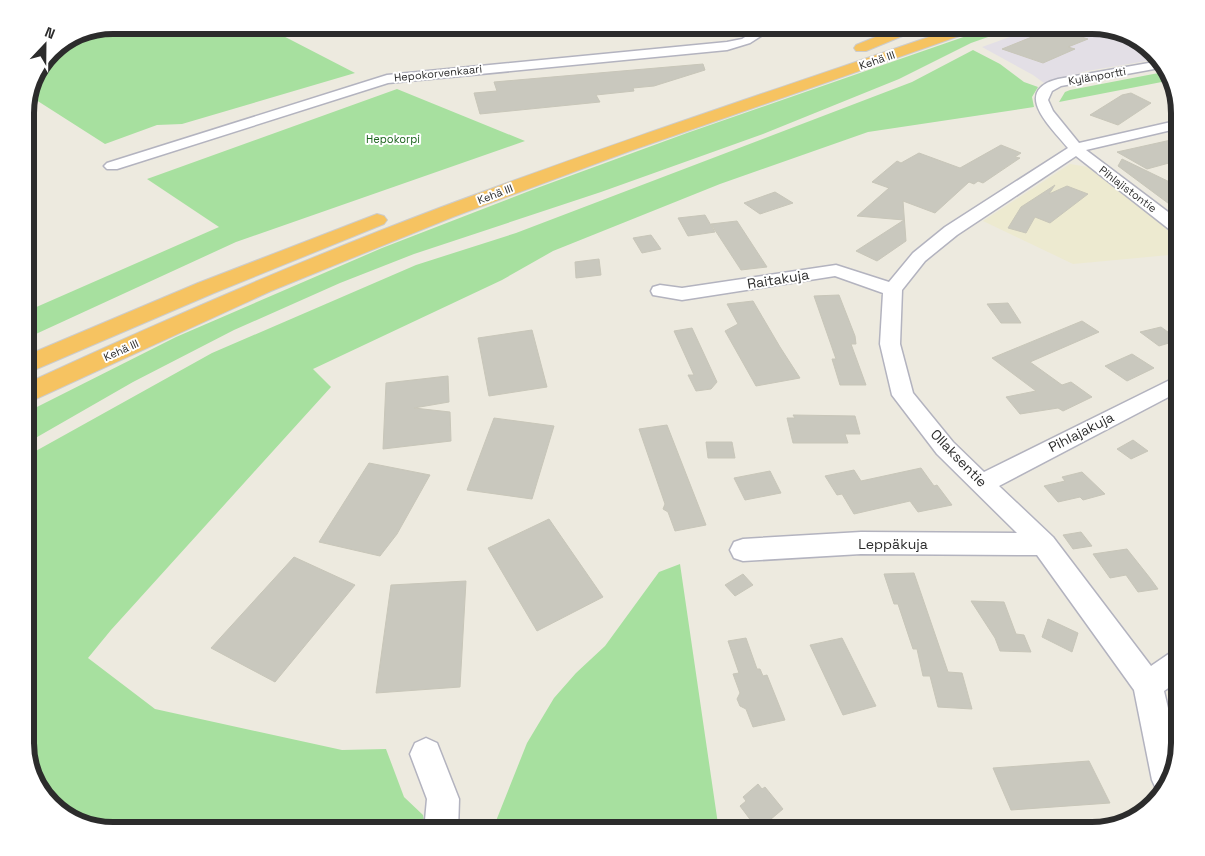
<svg xmlns="http://www.w3.org/2000/svg" width="1205" height="856" font-family="'Space Grotesk',sans-serif">
<style>
.industrial{fill:#e3dfe6}
.education{fill:#edead0}
.green{fill:#a7e09f}
.building{fill:#c9c8be;stroke:#c8c6b9}
.lines{fill:none;stroke-linecap:round;stroke-linejoin:round}
.minor-casing{stroke:#b3b3bf;stroke-width:3}
.highway-casing{stroke:#ccc;stroke-width:2}
.minor{fill:#fff;fill-rule:evenodd}
.highway{fill:#f6c361;fill-rule:evenodd}
.labels{text-anchor:middle;stroke-width:4;stroke-linejoin:round;paint-order:stroke}
.far-street-label{font-size:11px;fill:#2c2c2c;stroke:#fff}
.far-park-label{font-size:11px;fill:#1f6620;stroke:#fff}
.street-label{font-size:14px;fill:#2c2c2c;stroke:#fff}
.rim{fill:none;stroke:#2c2c2c;stroke-width:6}
</style>
<rect width="100%" height="100%" fill="#edeadf"/>
<path class="industrial" d="M1043,25H1093L1145,43L1158,59L1087,71L1044,83L1033,75L982,47Z"/>
<path class="education" d="M1070,164L1088,167L1180,238V254L1073,264L983,221Z"/>
<path class="green" d="M113,25H262L355,73L182,124L157,125L105,144L33,98L27,99L34,74L55,47Z
M998,25H1022L971,43L899,79L763,134L601,192L414,254L340,283L234,330L133,382L25,444V413L176,337L382,248L537,188L687,133Z
M973,50L1000,64L1024,82L1038,87L1032,97L1034,107L868,132L720,184L553,251L502,280L313,369L331,387L111,630L88,658L155,709L342,750L386,749L404,797L423,815L426,831H112L60,813L34,782L25,749V457L212,353L416,265L516,233L912,82Z
M1169,71L1172,80L1059,102L1065,92L1070,90Z
M397,89L525,141L236,242L25,339V312L219,227L147,179Z
M680,564L719,831H492L527,743L554,698L576,673L605,646L659,572Z"/>
<path class="building" d="M1054,28L1088,39L1068,47L1075,49L1043,63L1002,49Z
M703,64L705,70L654,86L633,88L634,91L596,95L600,102L480,114L474,93L497,91L494,82Z
M1131,93L1151,103L1118,125L1090,115L1122,95Z
M1180,138V160L1147,169L1117,152Z
M1001,145L1021,153L1015,157L1020,158L983,183L978,181L974,184L969,182L935,213L903,201L906,241L877,261L856,251L904,220L857,216L889,188L872,182L897,161L901,163L919,153L960,168Z
M1122,159L1180,187V212L1118,166Z
M1055,185L1049,194L1067,186L1088,194L1050,223L1035,217L1026,233L1008,228L1021,207Z
M775,192L793,203L760,214L744,203Z
M705,215L715,232L688,236L678,218Z
M737,221L767,267L741,270L711,224Z
M651,235L661,249L642,253L633,238Z
M599,259L601,275L576,278L575,262Z
M839,295L855,336L856,344H851L866,385H840L832,359H836L814,296Z
M753,301L780,347L800,378L756,386L725,331L738,324L727,304Z
M1008,303L1021,323H1001L987,304Z
M1082,321L1099,332L1030,362L1062,385L1071,382L1092,397L1063,411L1058,408L1020,414L1006,397L1036,391L992,358Z
M1161,327L1179,340L1159,346L1140,332Z
M692,328L717,382L711,389L696,391L688,375H694L674,331Z
M532,330L547,387L489,396L478,338Z
M1132,354L1154,368L1127,381L1105,366Z
M448,376L449,402L414,408L450,412L451,441L383,449L386,383Z
M793,415L855,416L860,434H845L848,443H793L787,418H795Z
M494,418L554,426L532,499L467,490Z
M667,425L681,461L706,525L675,531L668,512L663,509L665,504L639,429Z
M1133,440L1148,451L1131,459L1117,449Z
M706,442H732L735,458H708Z
M369,463L430,475L397,534L380,556L319,542Z
M921,468L934,486L937,485L952,505L918,512L910,501L854,514L842,494L837,495L825,476L854,470L861,481Z
M770,471L781,493L745,500L734,478Z
M1082,472L1105,494L1083,500L1080,497L1058,502L1044,486L1065,481L1062,477Z
M549,519L603,597L537,631L488,548Z
M1081,532L1092,546L1073,549L1063,535Z
M1127,549L1150,578L1158,589L1138,592L1126,575L1110,578L1093,554Z
M294,557L355,585L275,682L211,648Z
M914,573L948,672L962,673L972,709L938,707L930,676H923L917,649H913L898,604H894L884,574Z
M743,574L753,585L735,596L725,585Z
M466,581L460,687L376,693L391,585Z
M971,601L1004,602L1016,634L1024,635L1031,652L1000,651L995,638Z
M1048,619L1078,633L1072,652L1042,637Z
M746,638L757,669H760L763,676L767,675L785,720L753,727L746,709L740,706L737,699L740,693L733,674L739,673L728,641Z
M842,638L876,706L843,715L810,645Z
M1089,761L1110,803L1011,810L993,768Z
M758,784L762,789L765,787L783,809L758,830L740,806L746,801L743,797Z"/>
<g class="lines">
<g class="minor-casing">
<path id="minor" d="M764,25H778L750,43L727,50L388,83L117,169H107L104,166L107,163L387,75L727,42L742,39Z
M1160,61L1165,67L1061,86L1052,91L1048,100L1053,111L1079,143L1180,120V128L1086,150L1180,221V234L1174,233L1076,156L957,235L925,261L902,290L900,344L913,393L953,442L984,472L1180,375V391L999,486L1053,537L1151,666L1170,653L1180,649V680L1164,691L1178,751L1163,794L1157,791L1152,780L1134,690L1037,555L861,554L743,561L734,558L730,550L734,542L743,539L861,532L1017,533L937,454L892,395L880,344L883,293L835,276L682,300L653,295L651,291L653,287L660,285L682,288L836,265L889,282L913,253L945,227L1068,148C1051,127 1011,91 1058,79Z
M426,738L437,743L459,799L458,831H424L427,799L410,754L415,743Z"/>
</g>
<g class="highway-casing">
<path id="highway" d="M905,25H924L922,28L866,51H856L854,48L856,45Z
M964,25H984L982,28L630,151L453,217L271,291L25,404V384C161,321 299,261 439,208C613,143 789,85 964,25Z
M377,214L384,216L387,220L384,224L214,293L25,374V356L198,283Z"/>
</g>
<use href="#minor" class="minor"/>
<use href="#highway" class="highway"/>
</g>
<g class="labels">
<g class="far-street-label">
<text transform="translate(877 60) rotate(-19)" y="4">Kehä III</text>
<text transform="translate(438 73) rotate(-6)" y="4">Hepokorvenkaari</text>
<text transform="translate(1097 76) rotate(-10)" y="4">Kylänportti</text>
<text transform="translate(1128 189) rotate(37)" y="4">Pihlajistontie</text>
<text transform="translate(495 194) rotate(-21)" y="4">Kehä III</text>
<text transform="translate(121 350) rotate(-24)" y="4">Kehä III</text>
</g>
<g class="far-park-label">
<text x="393" y="143">Hepokorpi</text>
</g>
<g class="street-label">
<text transform="translate(778 279) rotate(-9)" y="5">Raitakuja</text>
<text transform="translate(1081 432) rotate(-27)" y="5">Pihlajakuja</text>
<text transform="translate(959 458) rotate(46)" y="5">Ollaksentie</text>
<text x="893" y="549">Leppäkuja</text>
</g>
</g>
<path d="M0 0H1205V856H0ZM113 34H1092A79 79 0 0 1 1171 113V743A79 79 0 0 1 1092 822H113A79 79 0 0 1 34 743V113A79 79 0 0 1 113 34Z" fill="#fff" fill-rule="evenodd"/>
<path class="rim" d="M113 34H1092A79 79 0 0 1 1171 113V743A79 79 0 0 1 1092 822H113A79 79 0 0 1 34 743V113A79 79 0 0 1 113 34Z"/>
<g transform="translate(45 45) rotate(22)" stroke="#ffffff" stroke-width="4" paint-order="stroke">
<path d="M0-4L9 19L0 12L-9 19Z" fill="#2c2c2c"/>
<text y="-8" font-size="14" font-weight="bold" text-anchor="middle" fill="#2c2c2c">N</text>
</g>
</svg>
